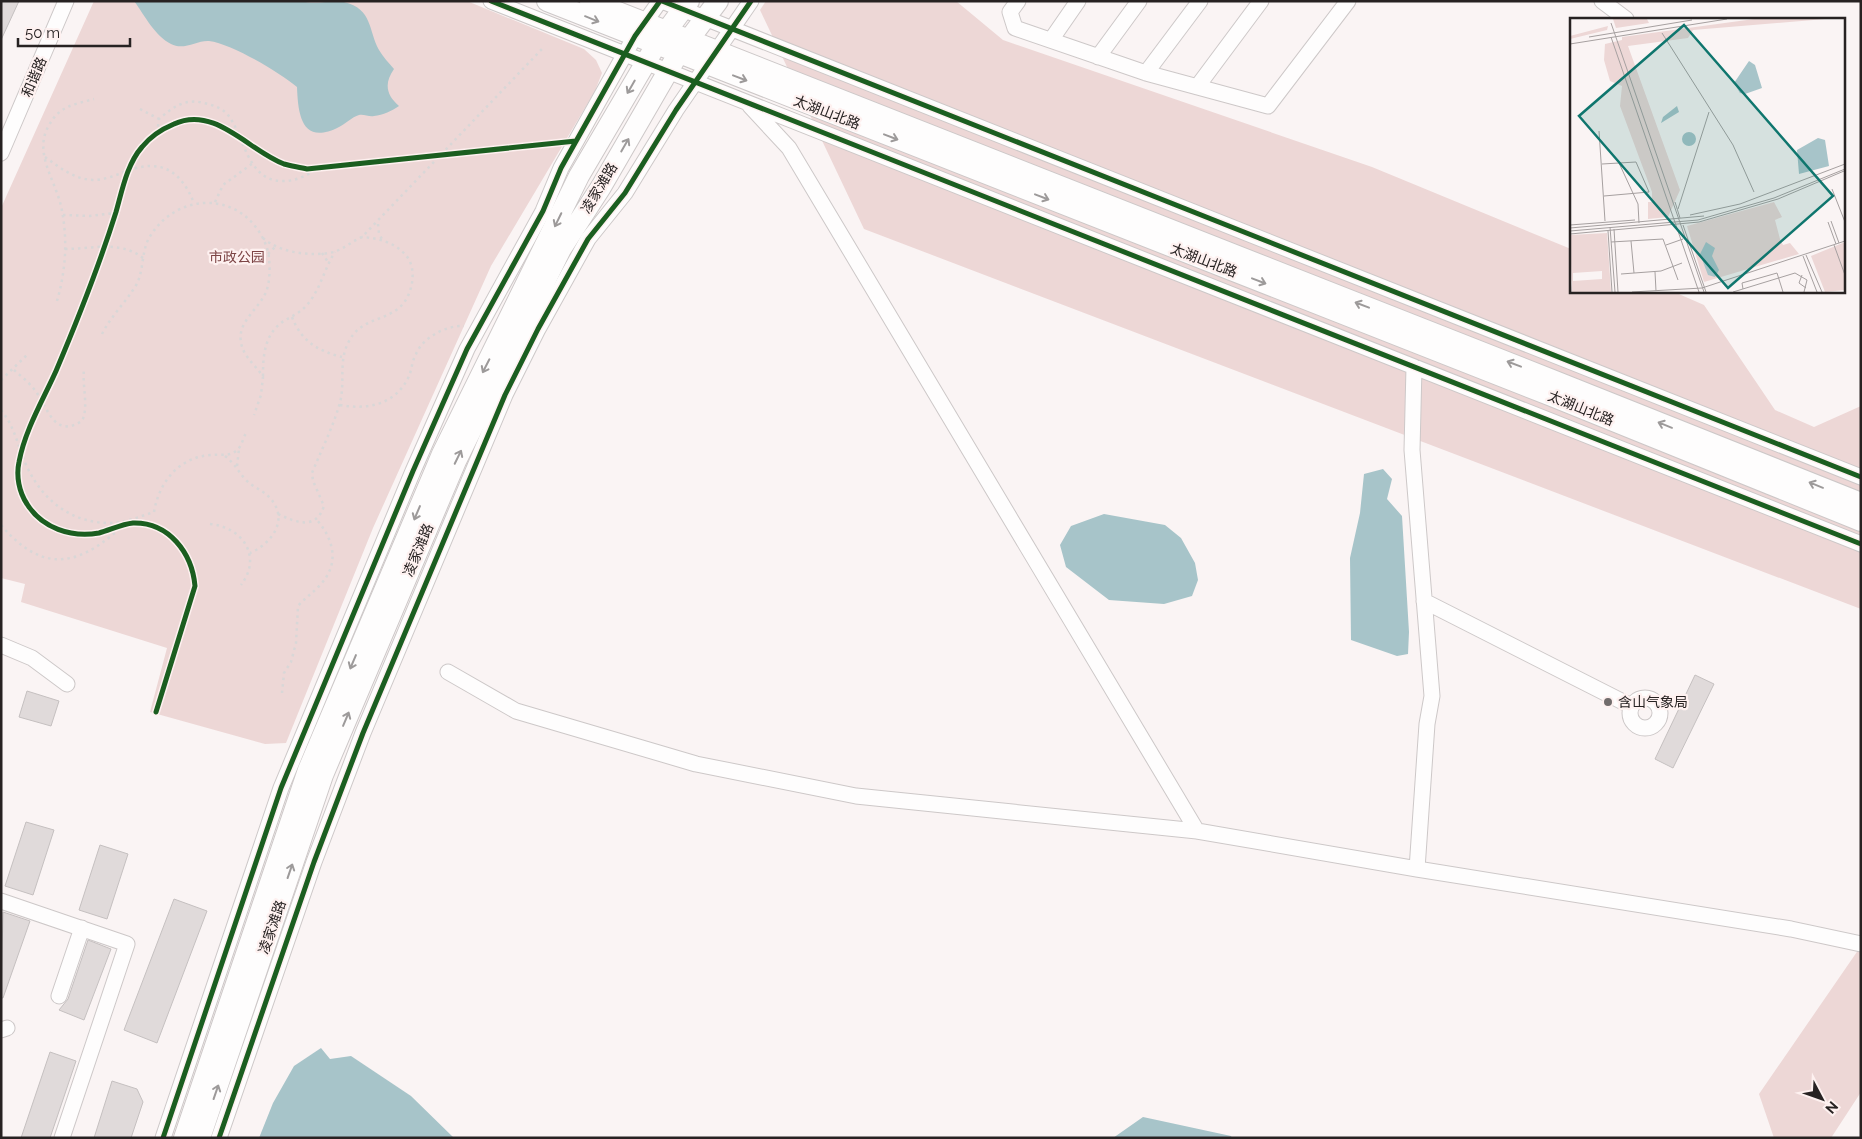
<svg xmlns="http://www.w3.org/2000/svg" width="1862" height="1139" font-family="Raleway,'Noto Sans SC',sans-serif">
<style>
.green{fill:#edd7d6}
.water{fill:#a7c4c9}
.building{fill:#e0dada;stroke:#c5c0c0}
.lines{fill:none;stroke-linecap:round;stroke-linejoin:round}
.minor-casing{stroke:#cdc8c8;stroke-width:17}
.major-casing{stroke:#cdc8c8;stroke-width:22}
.path{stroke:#d9d7d7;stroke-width:2.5;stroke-dasharray:2.5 4;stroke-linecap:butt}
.minor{stroke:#fefdfd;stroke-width:15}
.major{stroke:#fefdfd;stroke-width:20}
.cycleway-casing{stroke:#fef1f0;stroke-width:8}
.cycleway{stroke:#1b5e20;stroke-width:5}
.oneway{stroke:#9d9a9a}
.poi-dot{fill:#716c6c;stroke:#fef1f0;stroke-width:2}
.labels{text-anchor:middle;stroke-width:4.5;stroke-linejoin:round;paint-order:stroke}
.street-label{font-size:14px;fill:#272222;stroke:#fef1f0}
.park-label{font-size:14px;fill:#7d4546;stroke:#fef1f0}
.poi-label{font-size:14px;fill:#272222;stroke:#fef1f0;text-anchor:start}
.inset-road{fill:none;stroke:#a6a0a0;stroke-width:1}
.view{fill:#0f766e;fill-opacity:0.15;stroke:#0f766e;stroke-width:2.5}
.inset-edge{fill:none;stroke:#272222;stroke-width:2.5}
</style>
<rect width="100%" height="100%" fill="#faf4f4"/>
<path class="green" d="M94,1H467L584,49L596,60L602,73L595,91L491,266L373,528L286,743L265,744L150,712L167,648L21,602L25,584L1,578V208Z
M766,1H956L1003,40L1372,167L1571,249V291H1672L1704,305L1775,410L1814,427L1861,406V609L864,229L760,10Z
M1861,946V1092L1831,1138H1774L1759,1094Z"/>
<path class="water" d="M134,1H301C315,5 330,0 344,2C373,9 368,30 379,50C383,57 389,63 394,69C384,83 386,95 399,106C392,111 383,115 374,116C369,117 364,114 359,115C352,117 345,124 339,127C302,146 298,115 297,87C279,72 232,44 209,41C197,40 184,51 171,44C155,36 145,16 134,1Z
M1383,469L1392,479L1387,499L1402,516L1409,632L1408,654L1397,656L1351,640L1350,558L1360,513L1364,474Z
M1104,514L1165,525L1181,538L1195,563L1198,580L1192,596L1164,604L1109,600L1066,567L1060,545L1071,526Z
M321,1048L330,1059L351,1056L411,1096L454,1138H259L273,1103L294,1066Z
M1143,1117L1231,1136L1232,1138H1113Z"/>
<path class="building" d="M1,1H19L1,40Z
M1695,675L1714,684L1673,768L1655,759Z
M27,691L59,701L51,726L19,717Z
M26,822L54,830L33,895L5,886Z
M100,845L128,854L107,919L79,910Z
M174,899L207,911L157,1043L124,1030Z
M3,912L30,921L3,998H1Z
M88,940L111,949L84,1020L59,1010L68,999Z
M50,1052L76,1061L50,1138H21Z
M112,1081L137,1089L143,1102L131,1138H94Z"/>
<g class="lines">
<g class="minor-casing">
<path id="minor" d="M491,1L1861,544
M662,1L1861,477
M1018,1L1010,12L1015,28L1146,73L1268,106L1348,1
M1602,1L1626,19
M1051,40L1078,1
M1098,57L1139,1
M1146,73L1200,1
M1197,87L1261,1
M750,106L789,148L1197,831
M1,153L66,1
M1414,367L1412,450L1432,696L1427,724L1417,869
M1424,601L1631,706
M1,645L32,658L67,684
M448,672L516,711L696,764L856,796L1197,831L1417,869L1791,929L1861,944
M1630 713a15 15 0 1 1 30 0a15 15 0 1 1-30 0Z
M1,901L127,944L62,1138
M59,996L82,928
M1,1030L7,1028
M163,1138L281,788L413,471L467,349L543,211L561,168L635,36L660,1
M219,1138L314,862L363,733L505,395L538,329L588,239L625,193L676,110L751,1"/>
</g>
<g class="major-casing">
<path id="major" d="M547,1L1549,395L1861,521
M590,1L1555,381L1861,503
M184,1138L308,770L442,454L579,176L656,45L689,1
M200,1138L323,775L456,461L561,249L601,187L678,54L718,1"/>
</g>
<path class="path" d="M140,109L159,119
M157,133L159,119C173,107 185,98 204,103C213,105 222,108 228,115C244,135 247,180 281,181C296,182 309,174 321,167
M45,157C60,168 74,179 93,180C105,180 116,175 127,171C161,158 181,171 194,203
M215,202L223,185L253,163
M63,215L90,216L115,213
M378,224L379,234L382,239
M263,238C280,253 312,257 334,252C343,249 353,241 362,237L542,49
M65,249C92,249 120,240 143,258
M322,253L328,262
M268,254L276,246
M57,301C66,270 68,238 61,206C55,180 34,153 48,127C59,106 72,105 94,99
M292,317C301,341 318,351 342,357
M102,334C111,316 125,303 135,287C144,273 141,255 148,240C165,208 203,193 236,210C253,219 267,239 269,258C270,269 270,282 266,292C259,309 237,322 241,342C243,357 256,365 263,377L261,395L254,415
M14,370C22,377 31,384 37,393C49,411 55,438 82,421C89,407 82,386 84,370
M263,376C263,357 264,336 281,323C289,317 299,314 306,306C320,291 324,269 335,252
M1,380L27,355
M340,405C367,410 396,405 409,376C412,369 412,361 416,354C423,337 447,325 464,326
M1,410C16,428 18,449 28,469C45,503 74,524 113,523C127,522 141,516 154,512C159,482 179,457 211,455C220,454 230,457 237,450C242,446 243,438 246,433
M225,456C236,465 237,470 245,479C252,487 263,490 270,498C290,520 271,544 250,553
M237,466L239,449
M278,514C297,523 316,530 324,506L313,481L312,473C321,451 332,429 339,406C346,385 338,363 348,343C360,318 383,322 400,307C412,296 417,272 408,258C397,243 379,238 362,237
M210,524C242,527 263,556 241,585
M1,525C46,578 83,564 128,521
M282,693L284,673L291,662L296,643L298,606C305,598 313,593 320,585C340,564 334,540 317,520"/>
<use href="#minor" class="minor"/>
<use href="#major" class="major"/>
<g class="cycleway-casing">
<path id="cycleway" d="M491,1L1861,544
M662,1L1861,477
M156,712L195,586C192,553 169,522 133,523C122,524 110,530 99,533C71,538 42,528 27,504C19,492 16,476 19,462C25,430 43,400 56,371C78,319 99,266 116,212C122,191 127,164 142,147C150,137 162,129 174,124C215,105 249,151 284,164C291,166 299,167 307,169L576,141
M163,1138L281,788L413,471L467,349L543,211L561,168L635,36L660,1
M219,1138L314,862L363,733L505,395L538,329L588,239L625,193L676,110L751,1"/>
</g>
<use href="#cycleway" class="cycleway"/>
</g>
<defs><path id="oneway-shaft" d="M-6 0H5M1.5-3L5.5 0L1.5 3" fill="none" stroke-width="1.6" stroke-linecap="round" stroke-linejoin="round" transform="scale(1.25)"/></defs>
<g class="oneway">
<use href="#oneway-shaft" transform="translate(592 19) rotate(22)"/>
<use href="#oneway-shaft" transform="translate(740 78) rotate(21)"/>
<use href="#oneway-shaft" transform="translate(631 87) rotate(120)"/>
<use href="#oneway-shaft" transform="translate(891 137) rotate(21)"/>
<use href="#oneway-shaft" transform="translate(625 145) rotate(-60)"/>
<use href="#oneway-shaft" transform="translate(1042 197) rotate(21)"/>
<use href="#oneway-shaft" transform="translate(558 220) rotate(116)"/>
<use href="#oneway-shaft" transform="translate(1259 281) rotate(21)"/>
<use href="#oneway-shaft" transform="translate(1362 305) rotate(-159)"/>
<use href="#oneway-shaft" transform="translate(1514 364) rotate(-159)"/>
<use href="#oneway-shaft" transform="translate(486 366) rotate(117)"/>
<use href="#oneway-shaft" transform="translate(1665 425) rotate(-158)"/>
<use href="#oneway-shaft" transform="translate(458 457) rotate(-64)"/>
<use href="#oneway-shaft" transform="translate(1816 485) rotate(-158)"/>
<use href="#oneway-shaft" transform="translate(417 513) rotate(113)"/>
<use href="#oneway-shaft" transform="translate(353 662) rotate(113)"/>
<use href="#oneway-shaft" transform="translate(346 719) rotate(-67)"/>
<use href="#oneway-shaft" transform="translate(290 871) rotate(-71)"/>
<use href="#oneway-shaft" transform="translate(216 1092) rotate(-71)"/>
</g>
<circle class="poi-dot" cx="1608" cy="702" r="5"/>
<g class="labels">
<g class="street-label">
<text transform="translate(34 77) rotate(-67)" y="5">和谐路</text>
<text transform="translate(827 112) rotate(21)" y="5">太湖山北路</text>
<text transform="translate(599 188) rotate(-59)" y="5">凌家滩路</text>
<text transform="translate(1204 260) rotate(21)" y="5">太湖山北路</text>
<text transform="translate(1581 408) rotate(22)" y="5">太湖山北路</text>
<text transform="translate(418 550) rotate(-67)" y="5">凌家滩路</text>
<text transform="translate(272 927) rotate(-71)" y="5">凌家滩路</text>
</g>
<g class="park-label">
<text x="237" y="262">市政公园</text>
</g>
<g class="poi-label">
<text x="1618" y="707">含山气象局</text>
</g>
</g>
<g transform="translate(1570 18)">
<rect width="275" height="275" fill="#faf4f4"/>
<path d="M43,1H77L79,5L46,10ZM184,1H255L123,12L118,20L58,28L110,172L98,199L78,201V184H82V174L50,88L52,68L40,63L34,42L35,26L52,22V19ZM38,8L37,12L0,21V18ZM204,184L212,199L205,202L210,221L213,227L220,225L229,236L134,264L117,208ZM37,215L41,274H2L0,217ZM32,253V261L3,263V255ZM275,224V272L255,274L241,238Z" fill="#edd7d6" fill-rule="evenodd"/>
<path d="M179,43L185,47L192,70L175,76L170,75L164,65ZM107,88L109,94L91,105L93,99ZM112 121a7 7 0 1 1 14 0a7 7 0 1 1-14 0ZM248,120L255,122L259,148L229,156L227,132ZM136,224L145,230L142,238L149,252L145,259L138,257L130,236Z" fill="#a7c4c9"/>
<path class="inset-road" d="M41,5L134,274M92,15L163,127L184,174M19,19L122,2M41,19L129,274M0,26L157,1M29,113L35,203M49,145L68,186L69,205M32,146L66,144L79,174L34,178M262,171L275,204M105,184L110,200M108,191L139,94M120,197L170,186L275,146M261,203L269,225M258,204L266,226M0,207L65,202M113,207L136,274M40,209L45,274M0,210L134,198M44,211L48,274M0,213L128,202L204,180L275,151M38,213L42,274M0,216L129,204L208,181L274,153M61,223L64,255M41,224L93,221L108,262M96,227L113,221M264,227L275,257M236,237L252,274M233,238L247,274M85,254L86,273M0,255L1,274M51,256L91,253L112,245M232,257L229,265L236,270M173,271L172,265L207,255L213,274M62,274L132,270L275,223M163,274L225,255L237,262L234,274"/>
<path class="view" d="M114,7L263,178L158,270L9,98Z"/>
<rect width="275" height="275" class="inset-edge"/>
</g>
<rect width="1862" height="1139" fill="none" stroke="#272222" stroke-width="5"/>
<g transform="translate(1822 1099) rotate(131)" stroke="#fef1f0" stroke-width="4" paint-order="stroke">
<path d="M0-4L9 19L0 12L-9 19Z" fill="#272222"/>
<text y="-8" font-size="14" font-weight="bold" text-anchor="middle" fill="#272222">N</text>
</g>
<path d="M18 38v8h112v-8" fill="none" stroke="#272222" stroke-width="2.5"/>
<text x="25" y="38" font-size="15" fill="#272222" stroke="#fef1f0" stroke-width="4" paint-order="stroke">50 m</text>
</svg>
